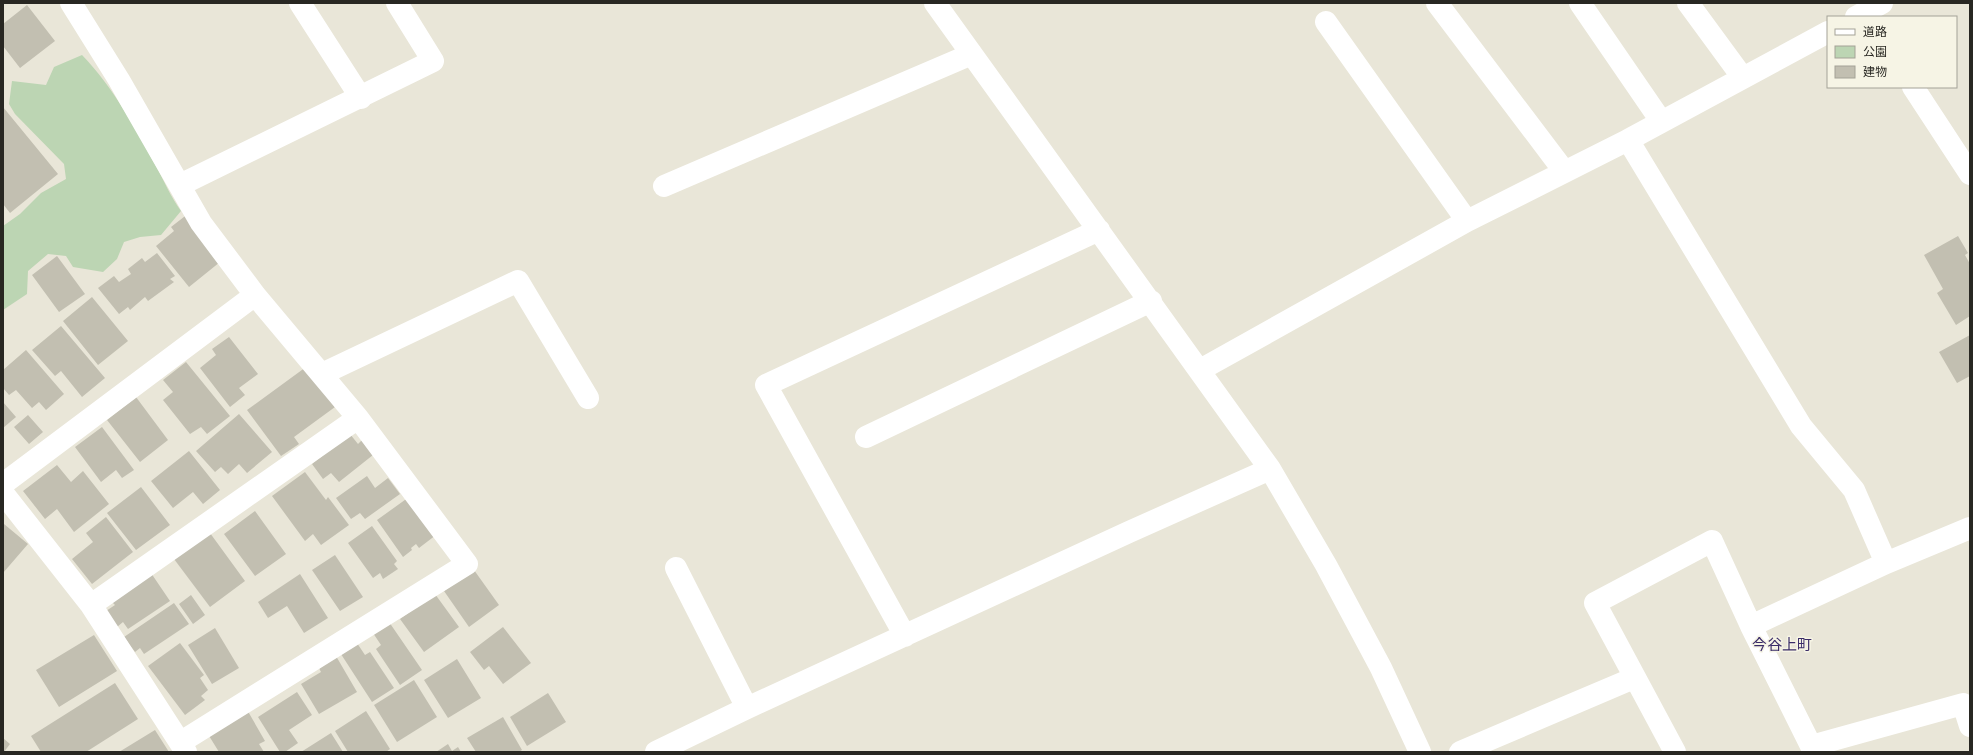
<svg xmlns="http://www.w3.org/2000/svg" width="1973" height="755" font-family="'Alegreya Sans','Noto Sans JP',sans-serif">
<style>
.green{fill:#bcd5b3}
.building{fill:#c2bfb1}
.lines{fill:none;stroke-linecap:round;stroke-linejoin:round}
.minor{stroke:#fff;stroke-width:22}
.labels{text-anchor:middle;stroke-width:3;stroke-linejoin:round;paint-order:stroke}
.neighbourhood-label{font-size:15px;fill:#3a2c68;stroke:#f6f4e5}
</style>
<rect width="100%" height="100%" fill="#e9e6d8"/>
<path class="green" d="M82,55C114,88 135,128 157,168C165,183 171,197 181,211L161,235L140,237L124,242L117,259L103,272L73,267L66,256L48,254L28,271L27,294L3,310V226L20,214L41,193L66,179L64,164L15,114L9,104L12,81L46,85L54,67Z"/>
<path class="building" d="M27,5L55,41L20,68L3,46V24Z
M3,107L58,174L10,213L3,204Z
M189,213L220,262L189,287L156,246L174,231L171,227Z
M1958,236L1968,253L1965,255L1970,264V316L1956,325L1937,293L1943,289L1924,255Z
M157,253L175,276L170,279L174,282L148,301L145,297L130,310L128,307L119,314L98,288L114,276L119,282L131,274L128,269L142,258L145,262Z
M57,256L85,294L59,312L32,275Z
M92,297L128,341L98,365L63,321Z
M61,326L105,378L82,397L61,371L55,376L32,350Z
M1970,335V376L1957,383L1939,352Z
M229,337L258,374L239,388L245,395L230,407L200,368L216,355L212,349Z
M26,350L64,394L46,410L39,402L32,408L16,390L9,395L3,388V370Z
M186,362L230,416L207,434L201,427L190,434L163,400L173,392L163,380Z
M306,367L335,407L294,437L299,444L281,456L247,410Z
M136,397L168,440L140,462L107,420Z
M3,402L16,417L3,428Z
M239,414L272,452L247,473L239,464L228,474L221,467L215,472L196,451Z
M28,415L43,432L29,444L14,427Z
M102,427L134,470L122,478L116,470L101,482L75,447Z
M350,434L358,444L362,440L373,455L339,482L331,473L323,479L312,464Z
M189,451L220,490L203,504L193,492L173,508L151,481Z
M57,465L71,482L83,471L109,504L74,532L57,509L45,519L23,491Z
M305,472L326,500L328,497L349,525L321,545L313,534L305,541L272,496Z
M367,476L375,488L388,478L400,494L365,519L360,513L351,519L336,498Z
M141,487L170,525L136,550L107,513Z
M409,497L436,535L419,548L416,544L411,548L412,550L403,557L377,520Z
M255,511L286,554L255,576L224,534Z
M106,517L133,552L92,584L72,559L93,542L86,533Z
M4,524L28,544L3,573V525Z
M372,526L397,561L394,564L398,569L383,579L380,573L373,578L348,543Z
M210,533L245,581L210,607L174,559Z
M335,555L363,597L340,611L312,570Z
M474,570L499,605L469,627L444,591Z
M151,573L170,601L128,629L123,622L117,627L106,611L115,605L111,601Z
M300,574L328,618L304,633L287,606L268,618L258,602Z
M435,594L459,627L424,652L400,619Z
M191,595L205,615L193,624L179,604Z
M174,603L189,624L144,654L140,648L135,652L124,637Z
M387,619L422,670L400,685L376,649L381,645L371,630Z
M503,627L531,663L503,684L489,666L484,670L470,652Z
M215,628L239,668L212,684L188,645Z
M94,635L117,671L59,707L36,670Z
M355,640L365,655L370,652L394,688L372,702L339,651Z
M180,643L204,675L200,678L208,690L201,696L205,700L185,715L148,666Z
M336,656L357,692L319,714L301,684L321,672L318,666Z
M457,659L481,698L448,718L424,680Z
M414,680L437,717L397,742L374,705Z
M115,683L138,719L86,752H41L31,736Z
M297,692L312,715L289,730L298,743L285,752H280L258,717Z
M548,693L566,722L527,746L510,717Z
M246,708L265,741L259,744L264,752H219L206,731Z
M366,711L390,749L386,752H348L335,731Z
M503,717L522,750L519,752H476L467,738Z
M155,730L169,752H119Z
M331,733L343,752H301Z
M3,738L10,744L4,752H3Z
M448,744L452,751L458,747L461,752H436Z"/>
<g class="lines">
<path class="minor" d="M71,3L119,80L201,223L255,295L358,418L467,564L181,742
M300,3L361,98
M935,3L1270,469L1326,565L1381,668L1420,752
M1437,3L1564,171
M1580,3L1661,121
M1688,3L1743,78
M1856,17L1882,3
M1326,22L1467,221
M1913,87L1970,174
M1628,140L1801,426L1854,490L1886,563
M180,185L433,61L397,3
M664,186L972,54
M1200,370L1467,221L1628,140L1828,32
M322,374L518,281L588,398
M866,437L1151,301
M3,484L255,295
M3,493L91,605L186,752
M676,568L747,708
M91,605L358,418
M1751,626L1886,563L1970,528
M905,636L766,385L1099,230
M656,752L747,708L1129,532L1270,469
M1460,752L1634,678
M1675,752L1595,603L1712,541L1751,626L1811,746L1963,704L1970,726"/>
</g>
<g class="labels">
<g class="neighbourhood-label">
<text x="1782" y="650">今谷上町</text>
</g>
</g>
<rect width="1973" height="755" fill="none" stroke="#282722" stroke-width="8"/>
<rect x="1827" y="16" width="130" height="72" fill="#f6f4e5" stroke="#a4a297"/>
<rect x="1835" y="29" width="20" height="6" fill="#ffffff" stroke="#a4a297"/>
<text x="1863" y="36" font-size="12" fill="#282722">道路</text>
<rect x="1835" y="46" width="20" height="12" fill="#bcd5b3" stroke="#a4a297"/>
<text x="1863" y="56" font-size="12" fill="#282722">公園</text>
<rect x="1835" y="66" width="20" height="12" fill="#c2bfb1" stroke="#a4a297"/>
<text x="1863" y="76" font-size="12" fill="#282722">建物</text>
</svg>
